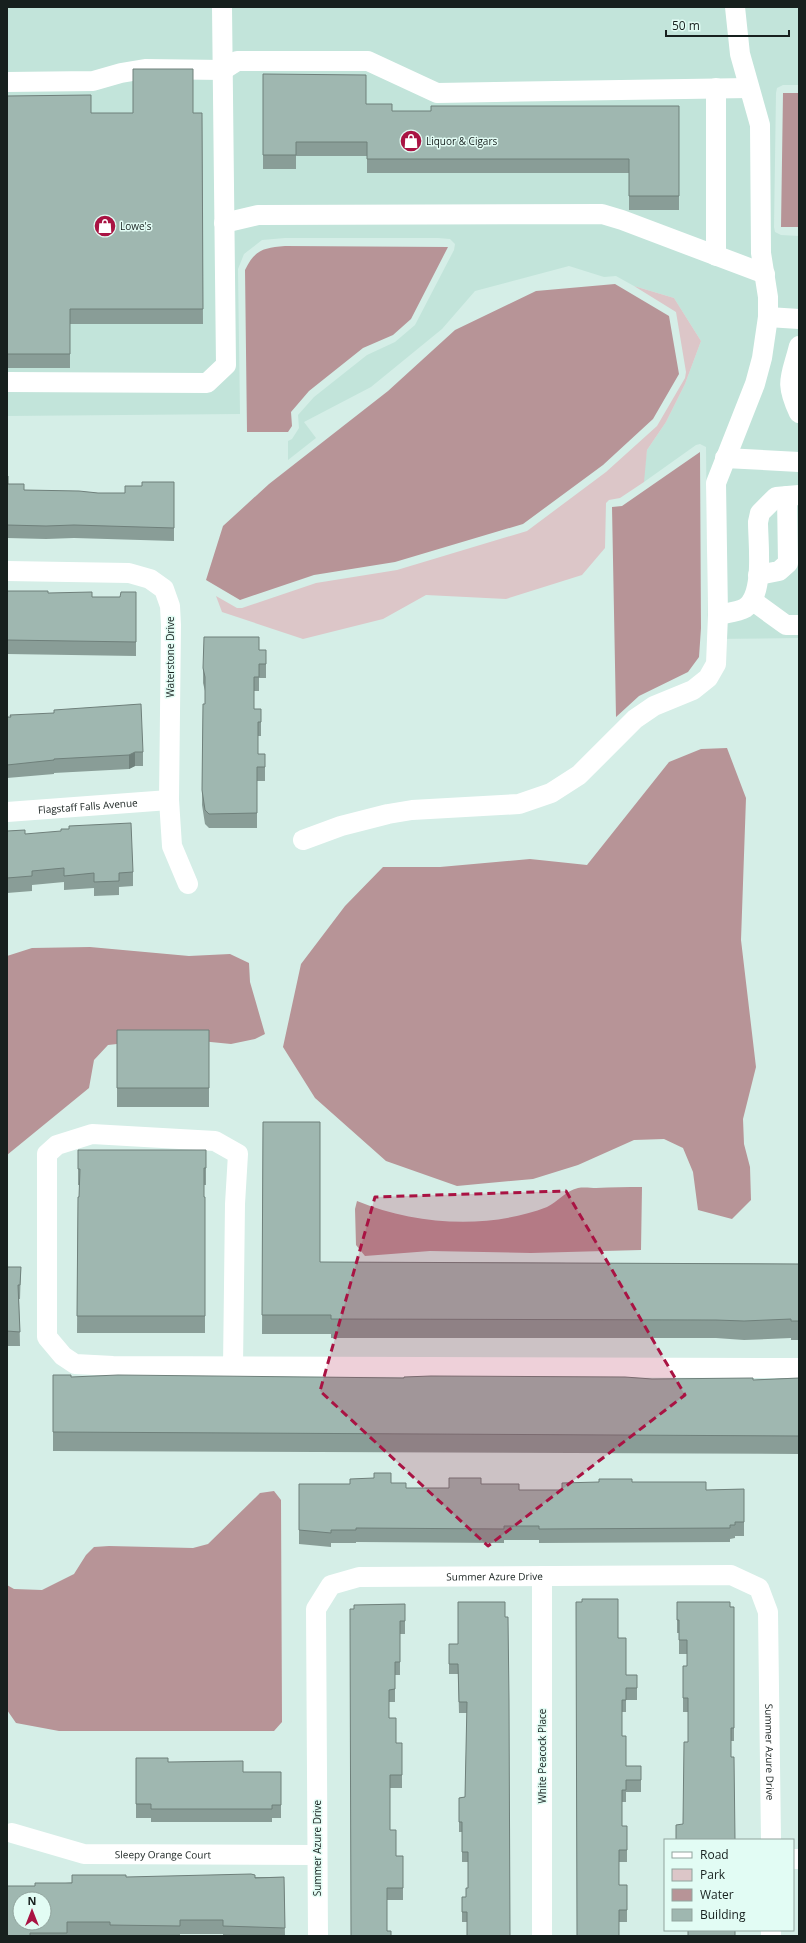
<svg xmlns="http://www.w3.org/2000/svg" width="806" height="1943" font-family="'Open Sans',sans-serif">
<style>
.built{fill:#c2e4da}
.green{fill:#dcc6c8}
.water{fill:#b79497}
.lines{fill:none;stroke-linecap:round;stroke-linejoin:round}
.minor{stroke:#fff;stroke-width:20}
.wall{fill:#899d97}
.shaded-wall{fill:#6f807b}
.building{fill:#9fb7b0;stroke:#6f807b;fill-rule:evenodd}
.marked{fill:#a91343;fill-opacity:0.2;stroke:#a91343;stroke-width:3;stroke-dasharray:8 5;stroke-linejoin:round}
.labels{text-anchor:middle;stroke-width:3;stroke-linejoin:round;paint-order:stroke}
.poi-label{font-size:10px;fill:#17201e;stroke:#e2fcf4;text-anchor:start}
.street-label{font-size:10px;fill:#17201e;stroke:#e2fcf4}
</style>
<rect width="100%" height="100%" fill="#d5eee7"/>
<path class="built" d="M7,7H799V85H783L777,88L776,93L774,227L775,232L781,235L799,236V638L708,639L706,447L700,444L696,445L644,482L643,479L647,450L666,422L685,384L701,341L674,298L634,286L616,276L604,277L569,266L475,291L442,329L371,387L304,422L316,438L288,460V441L292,439L299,428L298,415L314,397L367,355L395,342L415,325L454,250L455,244L450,239L438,238H285L262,240L244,254L238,269L240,414L7,416Z"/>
<path class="green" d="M634,286L674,298L701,341L685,384L666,422L647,450L644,482L620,498L609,500L606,503L605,548L582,575L506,599L426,595L383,619L303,639L222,612L216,596L237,608H242L316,583L397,570L527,531L606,472L657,426L685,378L686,372L676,312Z"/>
<path class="water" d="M783,93H799V227H781Z
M285,246L448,247L411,319L393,335L363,348L309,391L291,412L292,426L288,432H247L245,270C255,249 264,248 285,246Z
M615,284L669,316L679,374L653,419L603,465L523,524L395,562L314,575L240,600L206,580L223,526L269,484L388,391L455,330L536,291Z
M700,452L701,628L699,657L688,672L639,696L616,717L612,507L622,506Z
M727,748L746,798L741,940L756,1067L743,1119L744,1144L750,1167L751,1200L732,1219L698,1210L693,1172L683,1148L664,1139L634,1140L578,1165L533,1179L457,1186L386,1161L315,1098L283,1047L301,964L345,906L383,867H440L530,859L587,865L669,762L701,749Z
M90,947L189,956L230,954L249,963L250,982L265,1034L255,1039L231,1044L170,1038L108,1045L94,1060L89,1088L7,1155V956L32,948Z
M642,1187L641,1250L531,1253L430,1251L365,1256L356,1245L355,1209L357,1201C416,1225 487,1230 547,1207C558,1202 565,1191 578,1188C584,1187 591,1188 596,1188C611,1187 627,1187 642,1187Z
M274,1491L281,1500L282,1722L274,1731H59L16,1723L7,1710V1585L14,1589L42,1590L74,1574L86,1555L94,1547L109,1546L193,1548L208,1544L260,1493Z"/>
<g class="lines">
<g class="minor">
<path d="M7,82L93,81L121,73L145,69L223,70L237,61H368L437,93L749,88"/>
<path d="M224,223L258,215L602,214L622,220L765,274"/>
<path d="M716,256V88"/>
<path d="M768,317L799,319"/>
<path d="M799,346C791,378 784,381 799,413"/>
<path d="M7,382L207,383L226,365L222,7"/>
<path d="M725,458L799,462"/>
<path d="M7,571L129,573L150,579L164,589L170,606L171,625L169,800L172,846L188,884"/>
<path d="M758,575L779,571L788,563L787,496"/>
<path d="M753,601L786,625H799"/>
<path d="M718,615C726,613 738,612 745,608C765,595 758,544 758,522L760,513L776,497L799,495"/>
<path id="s1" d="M7,812L169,800"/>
<path d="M303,840L341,826L388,814L412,810L519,804L551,793L579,775L635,719L654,706L693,690L708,678L716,664L718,615L716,483L755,384L762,358L768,317V297L761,253L760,125L740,54L735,7"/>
<path d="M233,1367L235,1204L238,1154L215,1141L92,1134L57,1145L47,1154V1337L63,1356L75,1364L113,1366L799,1368"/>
<path id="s2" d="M12,1833L84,1854L317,1855"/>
<path d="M793,1859H799"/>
<path id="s3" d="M318,1936L316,1609L331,1585L359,1577L731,1575L759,1588L768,1612L771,1840"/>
<path d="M542,1936V1576"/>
<path d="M771,1936V1930"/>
</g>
</g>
<path class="wall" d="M263,74L366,104L392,111H431L679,106V210H629V173H367V156H296V169H263Z
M7,96L91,113H202L203,324H70V368H7Z
M7,476L8,484L24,490L98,493H125L142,486L174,482V541L74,538L46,539L7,538Z
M7,591L48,593L92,597H120L136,592V656L7,654Z
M259,650H266V678H259V691H254V709H261V736H258V754H265V781H257V828H209L205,824L202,805L203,704H205V691L203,683V668Z
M7,717L143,752V766H135L129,769L54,773V774L7,778Z
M7,831L25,834L133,872V886L119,887V895L94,896V888L64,890V882L32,885V891L7,893Z
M209,1030V1107H117V1031Z
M263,1122L320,1262L799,1264V1340H791V1338L744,1340L716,1338H331V1334H262Z
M78,1150H206V1185H204V1197H205V1333H77L78,1197H79L80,1185H78Z
M7,1267H21L20,1299H19L20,1346H7Z
M53,1375L71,1377L753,1380L799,1378V1454L53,1451Z
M632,1482L706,1490L744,1489V1536H735V1538L730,1539V1542L539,1543V1540H504V1543L356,1542V1543H331V1547L299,1544V1530L350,1484L391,1483L406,1488H449L481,1484L519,1490H562Z
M505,1602L467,1922H462V1897H466L468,1888V1862H462V1832H459V1798L465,1797L467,1713H459L458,1674H449V1644H458Z
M582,1602L618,1638L626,1675H637V1700H626V1712H622V1736L626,1766H641V1792H626V1802H622V1826H627V1862H619V1885H627V1922H619Z
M677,1602L734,1607V1741H731L683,1824L688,1742V1712H683V1666H687V1654H679V1633H677Z
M405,1604V1634H400V1675H395V1702H389V1718L396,1743H402V1788H390V1830L396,1856H403V1900H387L351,1936L354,1609Z
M136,1758L243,1772H281V1818H272V1822H151V1818H136Z
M126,1877H284L285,1936H223V1934H180V1936H7L35,1886Z"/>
<path class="shaded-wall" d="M135,752V766L129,769V755Z"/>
<path class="building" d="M133,69H193V113H202L203,309H70V354H7V96L91,95V113H133Z
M263,74L366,75V104H392V111H431V106H679V196H629V159H367V142H296V155H263Z
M7,476H8V484H24V490L79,491L98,493H125V486H142V482H174V528L74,525L46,526L7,525Z
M7,591H48V593L92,592V597H120L121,592H136V642L7,640Z
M204,637H259V650H266V664H259V677H254V709H261V722H258V754H265V767H257V813L209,814L205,810L202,790L203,704H205V677L203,668Z
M141,704L143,752H135L129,755L54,759V760L7,765V717H11L10,715L54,713V710Z
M131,823L133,872L119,873V881L94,882V873L64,876V868L32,871V876L7,878V831L25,830V834L61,831V829H69V826Z
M117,1030H209V1088H117Z
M263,1122H320V1262L799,1264V1321H791V1319L744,1321L716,1320L331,1319V1315H262Z
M78,1150H206V1168H204V1197H205V1316H77L78,1197H79L80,1169H78Z
M7,1267H21L20,1285H18L20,1332L7,1331Z
M53,1375H71V1377L118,1375L404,1378V1377L431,1376L625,1377L652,1379L753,1378V1380L799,1378V1436L53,1432Z
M374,1473H391V1483H406V1488H449V1478H481V1484H519V1490H562V1483L599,1482V1479H632V1482H706V1490L744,1489V1522H735V1525H730V1528L539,1529V1526H504V1529L356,1528V1530H331V1533L299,1530V1484H350V1479L374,1478Z
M582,1599H618V1638H626V1675H637V1688H626V1700H622V1736H626V1766H641V1780H626V1790H622V1826H627V1850H619V1885H627V1910H619V1936H577L576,1602H582Z
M458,1602H505V1617H508L509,1701L510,1936H467V1912H462V1897H466V1888H468V1852H462V1822H459V1798L465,1797L467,1702H459L458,1664H449V1644H458Z
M677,1602H730V1607H734V1728H731V1757H734L735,1840H676V1825L683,1824L684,1742H688V1698H683V1666H687V1640H679V1620H677Z
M405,1604V1621H400V1662H395V1689L389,1690V1718H396V1743H402V1775H390V1830H396V1856H403V1888H387V1931H391V1936H351L350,1609H354V1605Z
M136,1758H168V1762L243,1761V1772H281V1805H272V1809H151V1804H136Z
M251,1874L255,1875V1878L284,1877L285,1928L223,1926V1920H180V1926L110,1925V1922H67V1933H30V1936H7V1886H35V1883H72V1875H126V1877ZM20,1899H44V1923H20Z
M688,1930H735V1936H688Z"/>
<path class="marked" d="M566,1191L685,1395L488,1546L320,1391L375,1197Z"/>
<defs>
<g id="shop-disc" transform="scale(1.15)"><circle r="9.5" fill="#a91343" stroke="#e2fcf4"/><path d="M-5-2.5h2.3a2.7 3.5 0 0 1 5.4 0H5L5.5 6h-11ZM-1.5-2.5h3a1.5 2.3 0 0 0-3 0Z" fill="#fff"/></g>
</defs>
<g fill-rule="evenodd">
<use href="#shop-disc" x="411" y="141"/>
<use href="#shop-disc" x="105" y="226"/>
</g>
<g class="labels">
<g class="poi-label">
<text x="426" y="145">Liquor &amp; Cigars</text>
<text x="120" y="230">Lowe's</text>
</g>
<g class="street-label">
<text transform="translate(170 657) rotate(-90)" y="4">Waterstone Drive</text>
<text dy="4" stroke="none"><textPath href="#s1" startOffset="81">Flagstaff Falls Avenue</textPath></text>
<text dy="4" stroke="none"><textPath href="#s3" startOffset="520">Summer Azure Drive</textPath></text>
<text dy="4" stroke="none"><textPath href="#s3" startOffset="953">Summer Azure Drive</textPath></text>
<text transform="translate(542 1756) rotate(-90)" y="4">White Peacock Place</text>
<text transform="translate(317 1848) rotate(-90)" y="4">Summer Azure Drive</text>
<text dy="4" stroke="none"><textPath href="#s2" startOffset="154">Sleepy Orange Court</textPath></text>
</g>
</g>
<rect width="806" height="1943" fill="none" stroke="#17201e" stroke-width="16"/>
<rect x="664" y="1839" width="130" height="92" fill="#e2fcf4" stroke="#91a49e"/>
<rect x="672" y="1852" width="20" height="6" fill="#ffffff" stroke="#91a49e"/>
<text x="700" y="1859" font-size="12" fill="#17201e">Road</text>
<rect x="672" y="1869" width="20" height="12" fill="#dcc6c8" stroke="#91a49e"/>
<text x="700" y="1879" font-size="12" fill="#17201e">Park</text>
<rect x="672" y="1889" width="20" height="12" fill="#b79497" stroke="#91a49e"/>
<text x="700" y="1899" font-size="12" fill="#17201e">Water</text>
<rect x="672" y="1909" width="20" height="12" fill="#9fb7b0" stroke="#91a49e"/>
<text x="700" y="1919" font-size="12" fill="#17201e">Building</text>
<g transform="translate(32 1911)"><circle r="19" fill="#e2fcf4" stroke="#91a49e"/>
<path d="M0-3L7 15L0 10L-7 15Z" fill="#a91343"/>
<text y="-6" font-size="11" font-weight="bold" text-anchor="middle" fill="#17201e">N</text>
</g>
<path d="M666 30v6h123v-6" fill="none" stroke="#17201e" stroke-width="2"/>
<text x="672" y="30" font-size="12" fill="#17201e" stroke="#e2fcf4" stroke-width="3" paint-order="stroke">50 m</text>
</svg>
